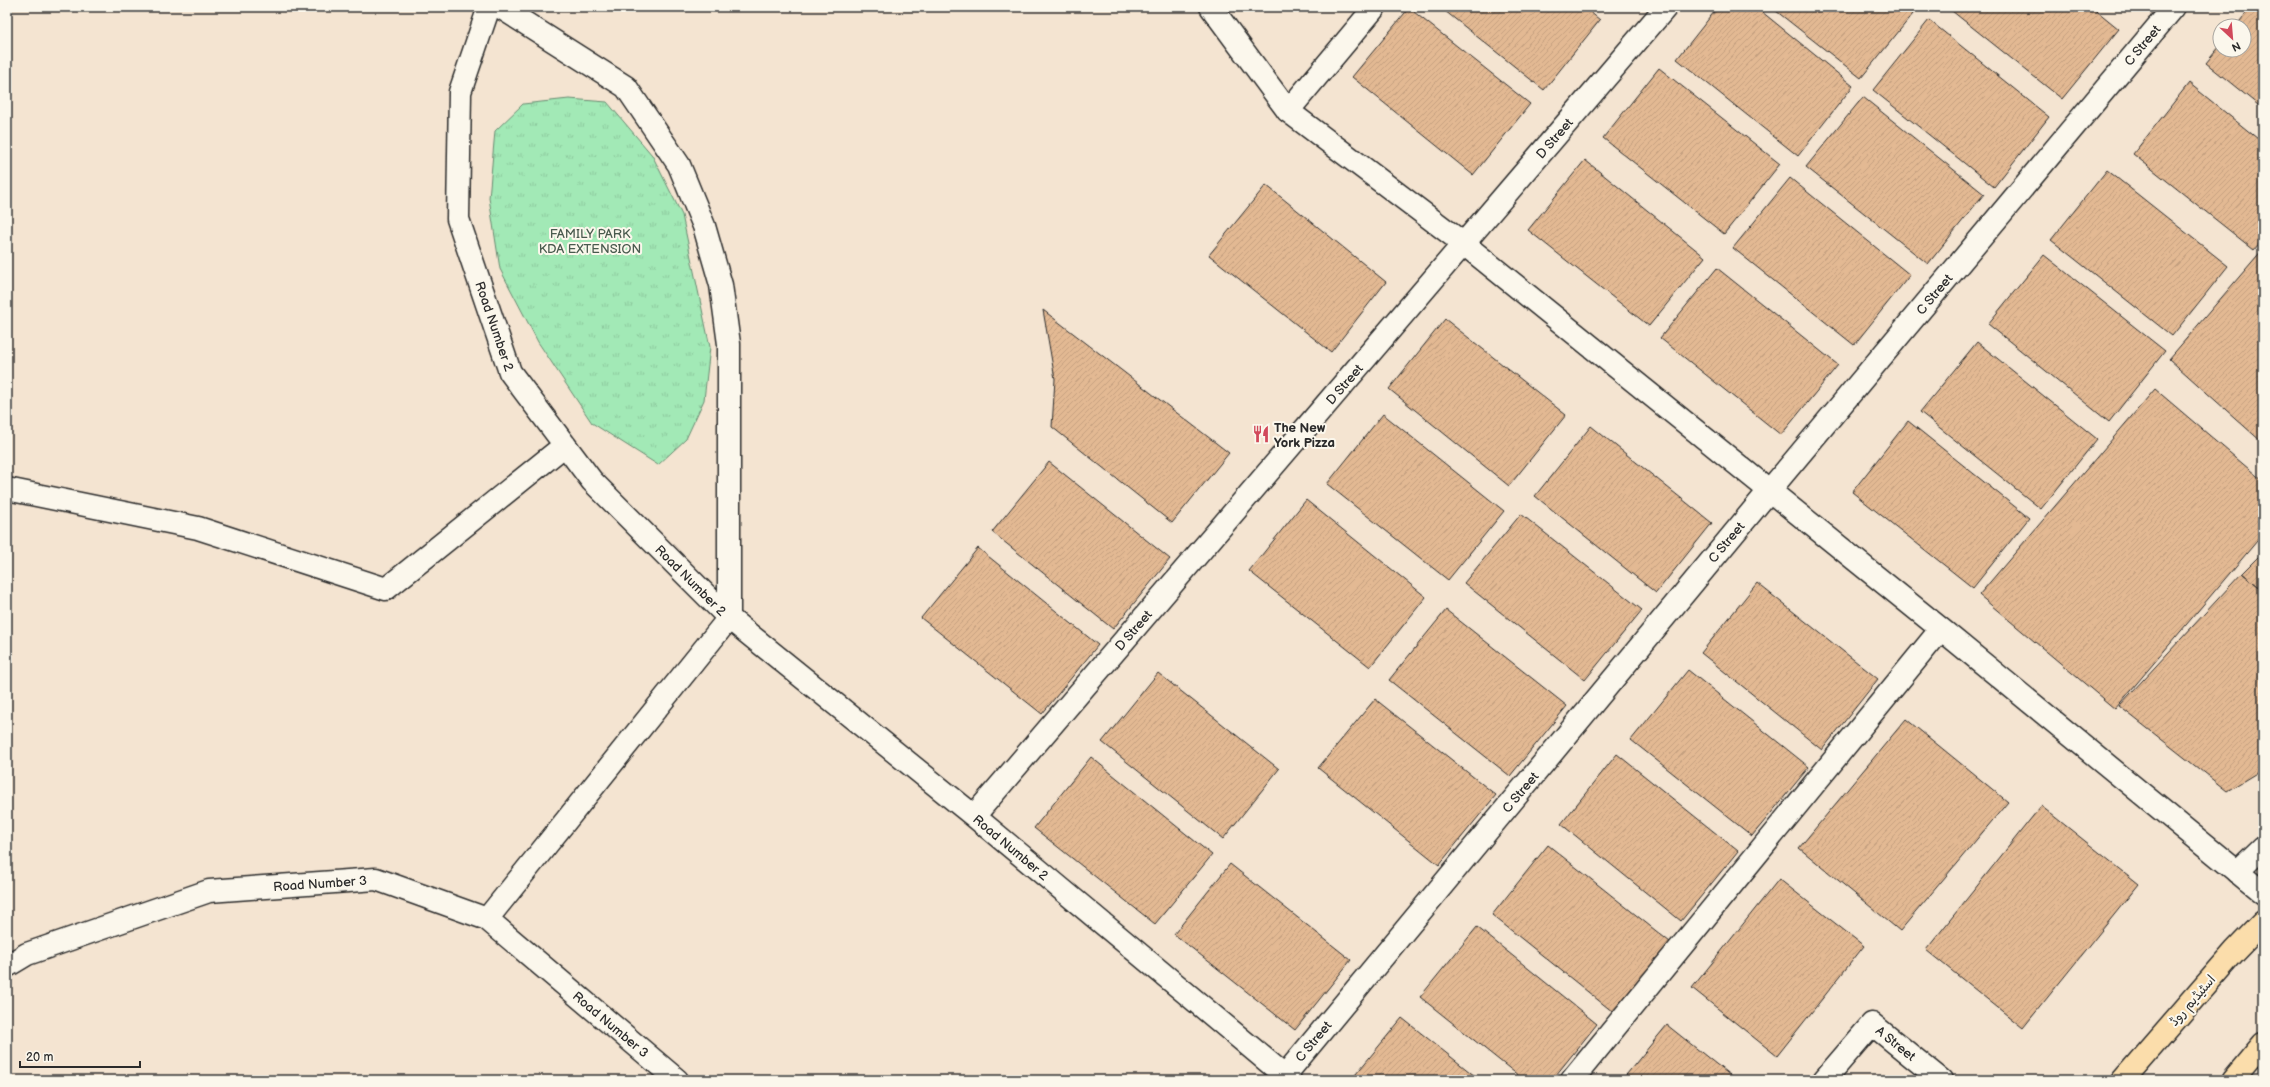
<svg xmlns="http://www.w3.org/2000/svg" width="2270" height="1087" font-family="'Balsamiq Sans','Playpen Sans Arabic',sans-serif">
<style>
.grass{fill:url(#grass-tufts);stroke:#668a70}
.building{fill:url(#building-hatch);stroke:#2b2b2b}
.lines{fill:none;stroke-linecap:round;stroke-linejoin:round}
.service-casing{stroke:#2b2b2b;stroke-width:25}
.minor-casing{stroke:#2b2b2b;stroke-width:25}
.primary-casing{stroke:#2b2b2b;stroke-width:25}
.service{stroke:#fbf7ec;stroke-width:22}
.minor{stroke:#fbf7ec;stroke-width:22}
.primary{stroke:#fbddab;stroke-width:22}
.labels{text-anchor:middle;stroke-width:4;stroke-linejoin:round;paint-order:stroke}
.street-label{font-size:13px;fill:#2b2b2b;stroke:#fbf7ec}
.park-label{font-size:13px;fill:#495a4e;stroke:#fbf7ec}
.poi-label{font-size:13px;font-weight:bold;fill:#2b2b2b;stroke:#fbf7ec;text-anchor:start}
</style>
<defs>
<pattern id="grass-tufts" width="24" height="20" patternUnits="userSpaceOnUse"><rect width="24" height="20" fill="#a2e9b6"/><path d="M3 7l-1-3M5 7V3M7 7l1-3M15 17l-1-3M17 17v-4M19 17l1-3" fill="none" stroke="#8cc89d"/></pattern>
<pattern id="building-hatch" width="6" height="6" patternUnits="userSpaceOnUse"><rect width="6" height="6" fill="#e3b993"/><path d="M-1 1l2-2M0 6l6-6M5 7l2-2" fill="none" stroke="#c39f7f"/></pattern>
</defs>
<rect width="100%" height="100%" fill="#f4e4d1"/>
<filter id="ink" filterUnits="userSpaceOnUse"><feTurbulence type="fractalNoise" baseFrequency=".025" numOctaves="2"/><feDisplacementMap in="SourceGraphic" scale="8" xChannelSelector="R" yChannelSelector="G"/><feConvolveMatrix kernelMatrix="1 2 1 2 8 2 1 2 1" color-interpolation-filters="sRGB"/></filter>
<g filter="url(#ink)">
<path class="grass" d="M569,99L607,102L652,155L682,215L710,347L704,400L686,439L658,465L592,423L538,342L500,269L489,198L495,131L523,104Z"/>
<path class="building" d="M1440,7H1584L1600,20L1544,90Z
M1718,7H1756L1853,86L1798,156L1677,59Z
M1771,7H1915L1917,9L1861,78Z
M1947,7H2092L2119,29L2062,99Z
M2251,7H2263V109L2206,63L2220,46V50H2244V26H2236Z
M1409,8L1530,104L1473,175L1352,77Z
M1929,20L2049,117L1994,187L1873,90Z
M1659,68L1780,164L1724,234L1603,138Z
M2189,83L2263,143V239L2254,250L2133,154Z
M1863,97L1984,194L1928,264L1806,167Z
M1585,160L1705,257L1649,326L1528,230Z
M2107,170L2228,266L2172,336L2051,240Z
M1790,178L1910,275L1854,345L1733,248Z
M1266,185L1386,282L1331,352L1209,255Z
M2263,249V443L2169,359Z
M2044,255L2165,351L2109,422L1988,324Z
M1717,268L1838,365L1781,435L1660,338Z
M1043,310L1229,453L1172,523L1052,427L1055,379Z
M1445,319L1566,415L1509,486L1389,389Z
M1977,342L2097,439L2041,509L1920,412Z
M2155,389L2263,481V534L2115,709L1979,595Z
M1383,414L1504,511L1448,580L1327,484Z
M1908,421L2029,518L1973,588L1852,492Z
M1591,426L1712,523L1656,593L1535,496Z
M1049,462L1170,559L1113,629L992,532Z
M1306,500L1426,597L1370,667L1249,571Z
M1521,514L1642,610L1585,680L1464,583Z
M978,548L1098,645L1042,714L921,618Z
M2263,552V590L2242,573Z
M2242,573L2263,590V769L2227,791L2119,706Z
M1757,583L1878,679L1822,750L1701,653Z
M1446,610L1567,706L1510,776L1389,680Z
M1688,670L1809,767L1752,836L1631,740Z
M1158,673L1279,769L1223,839L1102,742Z
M1375,699L1496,795L1439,865L1318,768Z
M1906,719L2008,802L1900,931L1799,848Z
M1617,754L1738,851L1681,921L1561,824Z
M1091,757L1212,855L1155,924L1034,828Z
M2041,806L2139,884L2023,1028L1926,950Z
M1548,845L1670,942L1613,1012L1492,915Z
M1230,864L1351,960L1295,1030L1174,934Z
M1779,879L1864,946L1777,1056L1692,988Z
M1477,927L1597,1024L1552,1080H1524L1420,997Z
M1402,1018L1480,1080H1351Z
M1667,1025L1736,1080H1622Z"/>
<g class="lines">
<g class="service-casing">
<path id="service" d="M1288,111L1375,7
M2237,872L2263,847"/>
</g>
<g class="minor-casing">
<path id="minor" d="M489,7L460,92L458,219L510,372L592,481L729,618L974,816L1290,1080
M1211,7L1288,111L1464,244L1941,629L2263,893
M7,489L198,528L386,589L565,445
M974,816L1666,7
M487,919L729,618V344L721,285L704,226L679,165L626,87L500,7
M7,966L27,954L209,891L376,879L487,919L677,1080
M1281,1080L1769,491L2174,7
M1572,1080L1941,629
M1824,1080L1872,1024L1941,1080"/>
</g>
<g class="primary-casing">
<path id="primary" d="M2123,1080L2235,951L2263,922
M2233,1080L2263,1044"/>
</g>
<use href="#service" class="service"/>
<use href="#minor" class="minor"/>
<use href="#primary" class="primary"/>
</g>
</g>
<defs>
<g id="restaurant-bare" transform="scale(1.38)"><path d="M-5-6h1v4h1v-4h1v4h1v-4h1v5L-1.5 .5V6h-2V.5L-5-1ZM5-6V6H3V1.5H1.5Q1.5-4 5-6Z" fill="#d1495b" stroke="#fbf7ec" stroke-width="2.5" paint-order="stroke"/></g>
</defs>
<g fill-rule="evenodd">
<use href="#restaurant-bare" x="1261" y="434"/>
</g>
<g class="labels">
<g class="street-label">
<text transform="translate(2142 45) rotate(-50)" y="5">C Street</text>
<text transform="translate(1554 138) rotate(-49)" y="5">D Street</text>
<text transform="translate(1934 294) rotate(-50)" y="5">C Street</text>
<text transform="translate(495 326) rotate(71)" y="5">Road Number 2</text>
<text transform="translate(1344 384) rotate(-49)" y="5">D Street</text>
<text transform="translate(1726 542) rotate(-50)" y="5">C Street</text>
<text transform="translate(691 580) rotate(45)" y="5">Road Number 2</text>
<text transform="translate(1133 630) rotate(-49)" y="5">D Street</text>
<text transform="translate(1520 792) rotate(-50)" y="5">C Street</text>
<text transform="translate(1011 847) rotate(40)" y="5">Road Number 2</text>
<text transform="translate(320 883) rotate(-4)" y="5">Road Number 3</text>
<text transform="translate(2192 1000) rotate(-49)" y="5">اسٹیڈیم روڈ</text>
<text transform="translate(611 1024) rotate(40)" y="5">Road Number 3</text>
<text transform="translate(1313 1041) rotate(-50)" y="5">C Street</text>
<text transform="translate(1896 1043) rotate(39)" y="5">A Street</text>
</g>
<g class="park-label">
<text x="590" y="238">FAMILY PARK<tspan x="590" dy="15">KDA EXTENSION</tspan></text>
</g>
<g class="poi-label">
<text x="1274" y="432">The New<tspan x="1274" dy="15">York Pizza</tspan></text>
</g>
</g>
<rect width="2270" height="1087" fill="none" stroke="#fbf7ec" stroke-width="24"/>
<rect x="12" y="12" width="2246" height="1063" fill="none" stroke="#2b2b2b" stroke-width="1.5" filter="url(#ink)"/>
<g transform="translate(2232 38) rotate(154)"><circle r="19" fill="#fbf7ec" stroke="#a8a59f"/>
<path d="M0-3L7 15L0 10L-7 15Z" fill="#d1495b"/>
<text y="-6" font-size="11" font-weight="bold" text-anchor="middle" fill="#2b2b2b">N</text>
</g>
<path d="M20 1061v6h120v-6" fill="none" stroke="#2b2b2b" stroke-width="2"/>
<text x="26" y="1061" font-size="12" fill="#2b2b2b" stroke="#fbf7ec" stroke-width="3" paint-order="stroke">20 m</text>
</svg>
